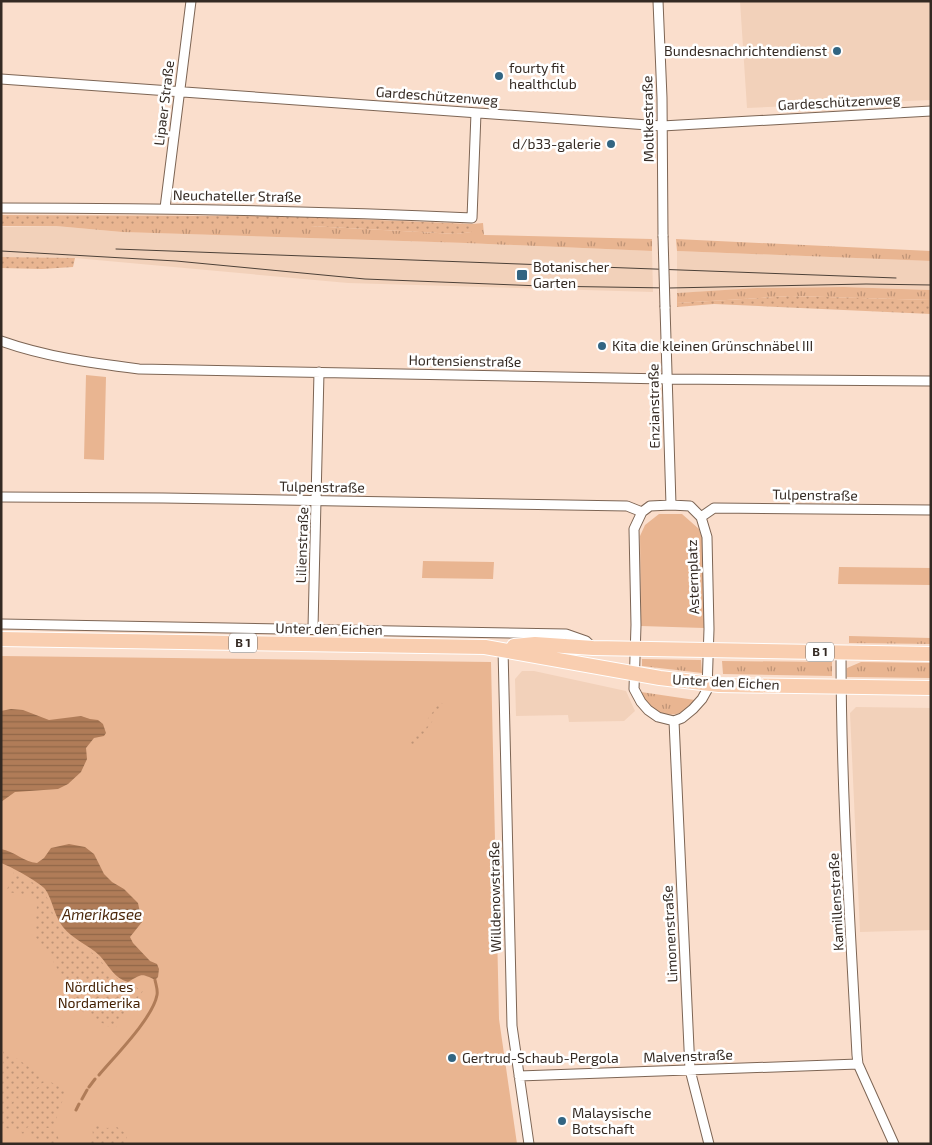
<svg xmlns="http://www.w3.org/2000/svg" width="932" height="1145" font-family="'Exo 2',sans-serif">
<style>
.built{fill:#f2d1ba}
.grass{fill:url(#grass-tufts)}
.park{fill:#e9b591}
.garden{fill:url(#garden-dots)}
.water{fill:url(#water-rules)}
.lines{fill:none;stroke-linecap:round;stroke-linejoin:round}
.stream{stroke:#b07c58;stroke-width:3}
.street-casing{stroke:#7d6554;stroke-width:11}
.primary-casing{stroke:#fff;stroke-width:16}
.street{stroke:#fff;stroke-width:9}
.primary{stroke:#f9ceb0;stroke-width:14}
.tram{stroke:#4d4138;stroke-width:1}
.street-bridge-casing{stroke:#7d6554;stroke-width:11;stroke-linecap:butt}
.street-bridge{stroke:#fff;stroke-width:9}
.poi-dot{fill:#326582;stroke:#fff;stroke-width:2}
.labels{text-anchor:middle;stroke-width:5;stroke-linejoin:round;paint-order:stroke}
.shield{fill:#fff;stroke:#716a65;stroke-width:1}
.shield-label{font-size:12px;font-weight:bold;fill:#342a23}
.poi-label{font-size:14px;fill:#342a23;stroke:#fff;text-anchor:start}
.street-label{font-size:14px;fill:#342a23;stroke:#fff}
.park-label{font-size:14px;fill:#442003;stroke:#fff}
.water-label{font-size:15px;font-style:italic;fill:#4b270a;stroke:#fff}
</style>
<defs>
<pattern id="grass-tufts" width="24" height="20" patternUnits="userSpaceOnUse" patternTransform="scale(1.25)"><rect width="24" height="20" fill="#e9b591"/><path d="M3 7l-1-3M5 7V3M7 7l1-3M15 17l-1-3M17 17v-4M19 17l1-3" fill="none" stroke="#be9376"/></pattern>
<pattern id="garden-dots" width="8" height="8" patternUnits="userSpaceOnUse" patternTransform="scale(1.25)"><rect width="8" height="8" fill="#e9b591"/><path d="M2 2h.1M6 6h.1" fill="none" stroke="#be9376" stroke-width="1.8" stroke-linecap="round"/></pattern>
<pattern id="water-rules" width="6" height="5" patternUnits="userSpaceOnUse" patternTransform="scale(1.25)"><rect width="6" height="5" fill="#b07c58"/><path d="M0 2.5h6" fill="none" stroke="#906648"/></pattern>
</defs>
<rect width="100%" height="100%" fill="#fadecc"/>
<path class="built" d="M740,1H931V100L747,108Z
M56,226L122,232L466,243L652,251L653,292L348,283L75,258L1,257V227Z
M677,251L931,261V290L844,287L769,288L677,293Z
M522,671H534L626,691L635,711L624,721L569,722L568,715L516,716L515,679Z
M856,707L931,708V930L860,932L850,713Z"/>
<path class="grass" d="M483,223L484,235L652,239V251L466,243L122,232L56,226H1H310L456,234L471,232L472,224Z
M676,239L931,251V261L677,251Z
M844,287L931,290V300L791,296L677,303V293L756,288Z
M849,636L931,638V644L849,643Z
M642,659L701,660L702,673L642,666Z
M722,661L832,662V676L723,674Z
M861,662L931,663V678L847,677V668Z
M641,692L695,700C689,706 684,713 676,714C660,718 647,705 641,692Z"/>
<path class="park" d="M86,375L106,377L104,460L84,459Z
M659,514H682L699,529L703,541L704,628L641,626L640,536L645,525Z
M423,561L494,562L493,579L422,578Z
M839,567L931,568V585L838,584Z
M1,656L491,662L499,1019L517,1144H1Z"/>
<path class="garden" d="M1,215L284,216L472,224V232L456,234L310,226H1Z
M1,257L75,258L73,267L42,269L1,268Z
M791,296L931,300V314L714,304L677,307V303Z
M440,702L444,705L413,748L409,745Z
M14,872L44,889L54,917L62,931L98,957L109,972L121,981L128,983L143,991L114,1030L80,1010L53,961L34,935L37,905L32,897L23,894L6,892Z
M3,1049L48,1080L14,1100L1,1109Z
M49,1081L67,1091L57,1113L56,1127L47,1128L35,1122L20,1133L1,1126V1111L15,1100Z
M36,1124L46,1129H56L60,1144H52L21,1133Z
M92,1124L107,1128L117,1127L126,1134L128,1144H90L93,1136Z"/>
<path class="water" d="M11,709L23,710L49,720L81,716L90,719L98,720L103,724L106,733L104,736L94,738L86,748L87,759L81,772L68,784L58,789L15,792L1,802V711Z
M69,844L85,847L94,854L104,874L112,882L124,889L138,903L142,922L130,937L133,943L150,961L157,964L159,969L158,977L155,980C141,973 142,974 128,982C114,978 109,966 100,956C89,945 72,939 63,927C54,916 52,898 45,889C39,882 10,866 1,863V849C14,851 24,862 37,863L44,858L51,848Z"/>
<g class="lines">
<path class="stream" d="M99,1075C114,1057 153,1018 157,995C158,990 156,985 155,980
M89,1087L95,1079
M82,1099L87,1090
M76,1110L79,1104"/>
<g class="street-casing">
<path id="street" d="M658,1L662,98L663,236
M1,79L662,126L931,111
M1,208C158,208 315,211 472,218L476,113
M165,208L191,1
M665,307L671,505
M1,341C46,357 92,363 139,369L667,379L931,381
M1,497L163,498L627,506L642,512
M671,505L690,506L701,517L707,537L709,629L707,690L702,699L693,709L682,718L674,721L658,717L648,710L641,702L634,689L636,625L634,529L642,512L650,506Z
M701,517L714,508L931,510
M1,624L566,634L586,641L592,647
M313,628L319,372
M503,649L512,1026L529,1144
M841,652C841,787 850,921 857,1055L858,1064L894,1144
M674,721L690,1070L709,1144
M519,1076L858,1064"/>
</g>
<g class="primary-casing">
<path id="primary" d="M1,639L485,647L660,678L719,685L931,688
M514,646L535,644L593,648L931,654"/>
</g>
<use href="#street" class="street"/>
<use href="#primary" class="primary"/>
<path class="tram" d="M116,249L896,278
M1,251L176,261L365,279L541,286L669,288L866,284L931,285"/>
<g class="street-bridge-casing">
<path id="street-bridge" d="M663,236L665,307"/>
</g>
<use href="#street-bridge" class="street-bridge"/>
</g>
<g class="poi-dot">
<circle cx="837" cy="51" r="5"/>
<circle cx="499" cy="76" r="5"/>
<circle cx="611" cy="144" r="5"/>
<rect x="516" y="269" width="12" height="12" rx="2.5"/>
<circle cx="602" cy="346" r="5"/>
<circle cx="452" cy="1058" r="5"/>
<circle cx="562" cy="1121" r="5"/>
</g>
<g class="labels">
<g class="shield">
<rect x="229" y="633.5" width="28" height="19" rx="4"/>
<rect x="806" y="642.5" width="28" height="19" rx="4"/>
</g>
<g class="shield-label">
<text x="243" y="647">B 1</text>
<text x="820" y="656">B 1</text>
</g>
<g class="poi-label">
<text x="827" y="56" text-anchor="end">Bundesnachrichtendienst</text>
<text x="509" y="73">fourty fit<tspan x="509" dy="16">healthclub</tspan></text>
<text x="601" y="149" text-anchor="end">d/b33-galerie</text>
<text x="533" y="272">Botanischer<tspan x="533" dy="16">Garten</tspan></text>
<text x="612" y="351">Kita die kleinen Grünschnäbel III</text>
<text x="462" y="1063">Gertrud-Schaub-Pergola</text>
<text x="572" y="1118">Malaysische<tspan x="572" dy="16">Botschaft</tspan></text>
</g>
<g class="street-label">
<text transform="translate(437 96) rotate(4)" y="5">Gardeschützenweg</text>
<text transform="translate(839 102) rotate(-3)" y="5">Gardeschützenweg</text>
<text transform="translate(164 103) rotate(-83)" y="5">Lipaer Straße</text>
<text transform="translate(648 119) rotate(-91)" y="5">Moltkestraße</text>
<text transform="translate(237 196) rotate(1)" y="5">Neuchateller Straße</text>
<text transform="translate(465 361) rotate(1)" y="5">Hortensienstraße</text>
<text transform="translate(654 406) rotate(-91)" y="5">Enzianstraße</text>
<text transform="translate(322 487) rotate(1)" y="5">Tulpenstraße</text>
<text transform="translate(815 495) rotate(1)" y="5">Tulpenstraße</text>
<text transform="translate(302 545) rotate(-88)" y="5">Lilienstraße</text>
<text transform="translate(693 577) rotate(-92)" y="5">Asternplatz</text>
<text transform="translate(329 629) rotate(1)" y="5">Unter den Eichen</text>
<text transform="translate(726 682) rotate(3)" y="5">Unter den Eichen</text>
<text transform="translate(495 897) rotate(-91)" y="5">Willdenowstraße</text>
<text transform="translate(836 902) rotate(-93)" y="5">Kamillenstraße</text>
<text transform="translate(670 934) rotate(-93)" y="5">Limonenstraße</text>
<text transform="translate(688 1056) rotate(-2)" y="5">Malvenstraße</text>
</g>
<g class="park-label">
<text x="99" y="992">Nördliches<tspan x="99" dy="16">Nordamerika</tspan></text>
</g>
<g class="water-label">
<text x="102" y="920">Amerikasee</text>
</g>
</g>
<rect width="932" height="1145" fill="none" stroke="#342a23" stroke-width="5"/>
</svg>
